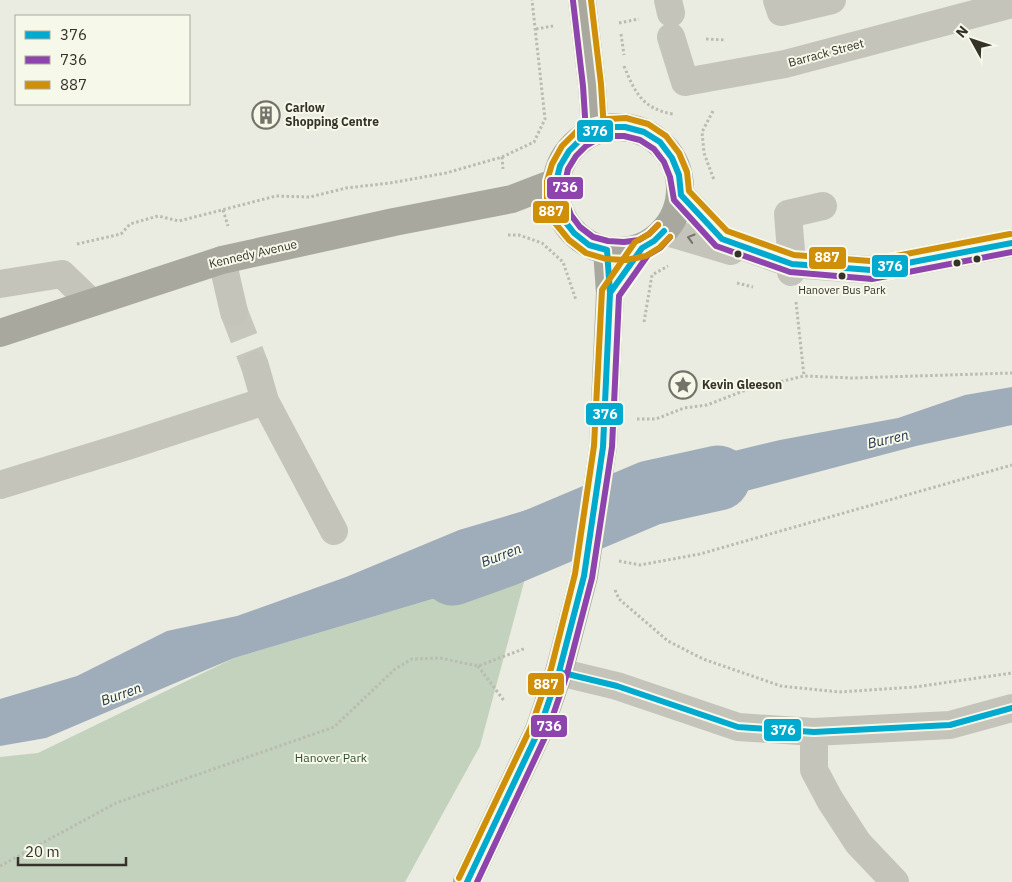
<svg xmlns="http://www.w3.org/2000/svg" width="1012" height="882" font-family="'IBM Plex Sans',sans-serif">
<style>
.green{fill:#c2d2bc}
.water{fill:#9facba}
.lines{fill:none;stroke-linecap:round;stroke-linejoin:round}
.river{stroke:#9facba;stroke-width:65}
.minor-tunnel{stroke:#c6c6bc;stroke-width:28;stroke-dasharray:28 14;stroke-linecap:butt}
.path{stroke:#babbb1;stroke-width:3;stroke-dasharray:2.5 2.5;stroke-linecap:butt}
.minor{stroke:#c4c4ba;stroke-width:28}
.major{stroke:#a9a89f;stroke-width:28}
.bus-1-casing{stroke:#f6f8e9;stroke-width:10}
.bus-2-casing{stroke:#f6f8e9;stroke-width:10}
.bus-3-casing{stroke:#f6f8e9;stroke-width:10}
.bus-1{stroke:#00a9ce;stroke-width:6}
.bus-2{stroke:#8e44ad;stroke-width:6}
.bus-3{stroke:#d08f08;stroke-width:6}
.oneway{stroke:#75746a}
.bus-dot{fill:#353329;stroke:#f6f8e9;stroke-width:2}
.labels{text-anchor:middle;stroke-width:4;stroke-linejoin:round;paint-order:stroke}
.bus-label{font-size:11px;fill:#353329;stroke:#f6f8e9}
.street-label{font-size:12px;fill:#353329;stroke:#f6f8e9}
.poi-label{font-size:12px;font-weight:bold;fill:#353329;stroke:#f6f8e9;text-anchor:start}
.park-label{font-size:12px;fill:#32502f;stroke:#f6f8e9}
.water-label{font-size:14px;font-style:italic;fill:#233552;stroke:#f6f8e9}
.line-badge{stroke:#f6f8e9;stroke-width:2}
.badge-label{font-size:14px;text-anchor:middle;font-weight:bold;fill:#fff}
</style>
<rect width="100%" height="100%" fill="#eaebe1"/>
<path class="green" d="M527,571L480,746L405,882H0V757L38,753L234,658Z"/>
<path class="water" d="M1012,387V425L916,446L704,502L676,503L643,521L627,525L635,475L780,440L898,418L965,395Z
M540,506L536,558L527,571L234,658L46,738L0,746V699L77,676L167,631L237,616L346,577L459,530Z"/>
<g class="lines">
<path class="river" d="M453,573L503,555L650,493L718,478"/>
<path class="minor-tunnel" d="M234,312L255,366"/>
<path class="path" d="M619,23L639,19
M536,29L553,26
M621,34L624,55
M706,39L726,40
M624,66C635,93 643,109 673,114
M713,111L702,132L704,153L714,180
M502,157L503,169
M223,210L228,226
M508,235H519L542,243L563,262L576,300
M77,244L121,234L130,224L158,216L179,221L276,196L310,197L346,188L390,183L446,173L502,157L534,142L545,119L532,0
M737,283L753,287
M796,302L804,376
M644,322L652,275L668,266
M637,419H656L684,408L707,405L746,390L804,376L852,378L1012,373
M619,561L640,565L700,554L1012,465
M615,590L619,599L668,641L703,659L781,686L839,692L915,687L1012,673
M478,666L505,702
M0,866L116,803L334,727L395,669L412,659L440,658L478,666L526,648"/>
<path class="minor" d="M668,0L671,13
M777,0L781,12L832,0
M671,37L685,82L785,64L1012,4
M681,195L722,239L792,264L871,270L1012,243
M664,231L731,251
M222,260L234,312
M791,272L792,264L788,214L823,206
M0,284L62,274L91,302
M255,366L265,401L334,531
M0,485L127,446L265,401
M559,672L617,686L738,727L814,732L950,725L1012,708
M814,732V770L830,800L858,843L895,882"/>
<path class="major" d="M582,0L592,85L595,131
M556 189a62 62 0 1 1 124 0a62 62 0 1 1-124 0Z
M0,333L222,260L394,222L512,199L556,182
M467,882L539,730L559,672L584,576L603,447L610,293L607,250"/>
<g class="bus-1-casing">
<path id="bus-1" d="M607,250L589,245L574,233L563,219L556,201V182L560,166L569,151L581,139L595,131L610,127H625L644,132L660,142L672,158L679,175L681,195L722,239L792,264L871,270L1012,243
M610,293L642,248L654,241L664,231
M559,672L617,686L738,727L814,732L950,725L1012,708
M467,882L539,730L559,672L584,576L603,447L610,293L607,250"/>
</g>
<g class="bus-2-casing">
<path id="bus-2" d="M573,1L583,86L586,132
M658,225L649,234L639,240L624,242L608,241L593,237L580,227L571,215L565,199V183L568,169L576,156L586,146L598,139L611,136H624L640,140L654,149L664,162L670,177L674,200L716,246L790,272L872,279L1012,252
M477,882L547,733L567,674L592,578L612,447L619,296L648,255L660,248L670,237"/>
</g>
<g class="bus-3-casing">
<path id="bus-3" d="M591,0L601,84L604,130
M670,237L659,248L646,256L626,260L606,259L586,253L569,240L555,223L547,202V181L552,164L562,146L577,131L591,123L608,119L626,118L648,124L666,136L679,153L687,172L689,191L727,231L794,255L870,261L1010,234
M459,878L531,727L551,669L575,574L594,446L602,290L635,242L649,234L658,225"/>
</g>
<use href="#bus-1" class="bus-1"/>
<use href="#bus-2" class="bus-2"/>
<use href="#bus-3" class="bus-3"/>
</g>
<defs><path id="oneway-chevron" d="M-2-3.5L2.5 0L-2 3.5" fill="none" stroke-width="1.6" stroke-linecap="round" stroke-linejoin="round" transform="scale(1.25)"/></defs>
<use class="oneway" href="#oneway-chevron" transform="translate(691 238) rotate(-164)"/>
<defs>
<g id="building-ring" transform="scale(1.4375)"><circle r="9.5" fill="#f6f8e9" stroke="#747369" stroke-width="1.5"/><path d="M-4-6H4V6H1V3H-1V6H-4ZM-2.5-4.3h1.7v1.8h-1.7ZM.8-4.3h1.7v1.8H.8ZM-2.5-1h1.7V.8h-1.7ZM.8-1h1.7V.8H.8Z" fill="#747369"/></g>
<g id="sight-ring" transform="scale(1.4375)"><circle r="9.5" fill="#f6f8e9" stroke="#747369" stroke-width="1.5"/><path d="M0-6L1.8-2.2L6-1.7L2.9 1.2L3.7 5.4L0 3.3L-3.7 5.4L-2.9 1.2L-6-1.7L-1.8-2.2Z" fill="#747369"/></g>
</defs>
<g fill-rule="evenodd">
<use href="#building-ring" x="266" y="115"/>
<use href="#sight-ring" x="683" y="385"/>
</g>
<g class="bus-dot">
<circle cx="738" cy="254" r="4.5"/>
<circle cx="977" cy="259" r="4.5"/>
<circle cx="957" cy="263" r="4.5"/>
<circle cx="842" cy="276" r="4.5"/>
</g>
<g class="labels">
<g class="bus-label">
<text x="842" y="294">Hanover Bus Park</text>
</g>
<g class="street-label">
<text transform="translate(826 53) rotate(-15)" y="4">Barrack Street</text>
<text transform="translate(253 254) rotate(-13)" y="4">Kennedy Avenue</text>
</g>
<g class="poi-label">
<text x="285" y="112">Carlow<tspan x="285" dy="14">Shopping Centre</tspan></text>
<text x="702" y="389">Kevin Gleeson</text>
</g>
<g class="park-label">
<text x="331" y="762">Hanover Park</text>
</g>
<g class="water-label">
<text transform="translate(888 439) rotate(-13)" y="5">Burren</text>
<text transform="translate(501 555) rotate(-21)" y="5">Burren</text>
<text transform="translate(121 694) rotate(-20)" y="5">Burren</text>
</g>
</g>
<g class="line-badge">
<rect x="576" y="119" width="38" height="24" rx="5" fill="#00a9ce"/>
<rect x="546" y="176" width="38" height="24" rx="5" fill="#8e44ad"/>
<rect x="532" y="200" width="38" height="24" rx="5" fill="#d08f08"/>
<rect x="808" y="246" width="39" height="24" rx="5" fill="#d08f08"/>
<rect x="871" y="254" width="38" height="24" rx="5" fill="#00a9ce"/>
<rect x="585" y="402" width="39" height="24" rx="5" fill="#00a9ce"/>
<rect x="527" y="672" width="38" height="24" rx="5" fill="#d08f08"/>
<rect x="530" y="714" width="38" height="24" rx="5" fill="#8e44ad"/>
<rect x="763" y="718" width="39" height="24" rx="5" fill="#00a9ce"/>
</g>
<g class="badge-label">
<text x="595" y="136">376</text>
<text x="565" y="192">736</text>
<text x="551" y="216">887</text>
<text x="827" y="262">887</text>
<text x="890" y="271">376</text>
<text x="605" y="419">376</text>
<text x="546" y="689">887</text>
<text x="549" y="731">736</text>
<text x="783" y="735">376</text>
</g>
<rect x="15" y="15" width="175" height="90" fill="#f6f8e9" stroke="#a9a99c"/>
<rect x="25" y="31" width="25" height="8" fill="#00a9ce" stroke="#a9a99c"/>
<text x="60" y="40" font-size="15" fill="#353329">376</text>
<rect x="25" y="56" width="25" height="8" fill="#8e44ad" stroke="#a9a99c"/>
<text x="60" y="65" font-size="15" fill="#353329">736</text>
<rect x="25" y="81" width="25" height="8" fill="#d08f08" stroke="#a9a99c"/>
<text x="60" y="90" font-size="15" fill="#353329">887</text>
<g transform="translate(972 40) rotate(310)" stroke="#f6f8e9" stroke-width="4" paint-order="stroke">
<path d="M0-4L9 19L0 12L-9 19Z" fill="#353329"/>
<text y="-8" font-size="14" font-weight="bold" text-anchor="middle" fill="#353329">N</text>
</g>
<path d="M18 857v8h108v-8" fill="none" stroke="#353329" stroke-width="2.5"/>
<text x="25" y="857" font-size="15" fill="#353329" stroke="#f6f8e9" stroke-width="4" paint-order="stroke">20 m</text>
</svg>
